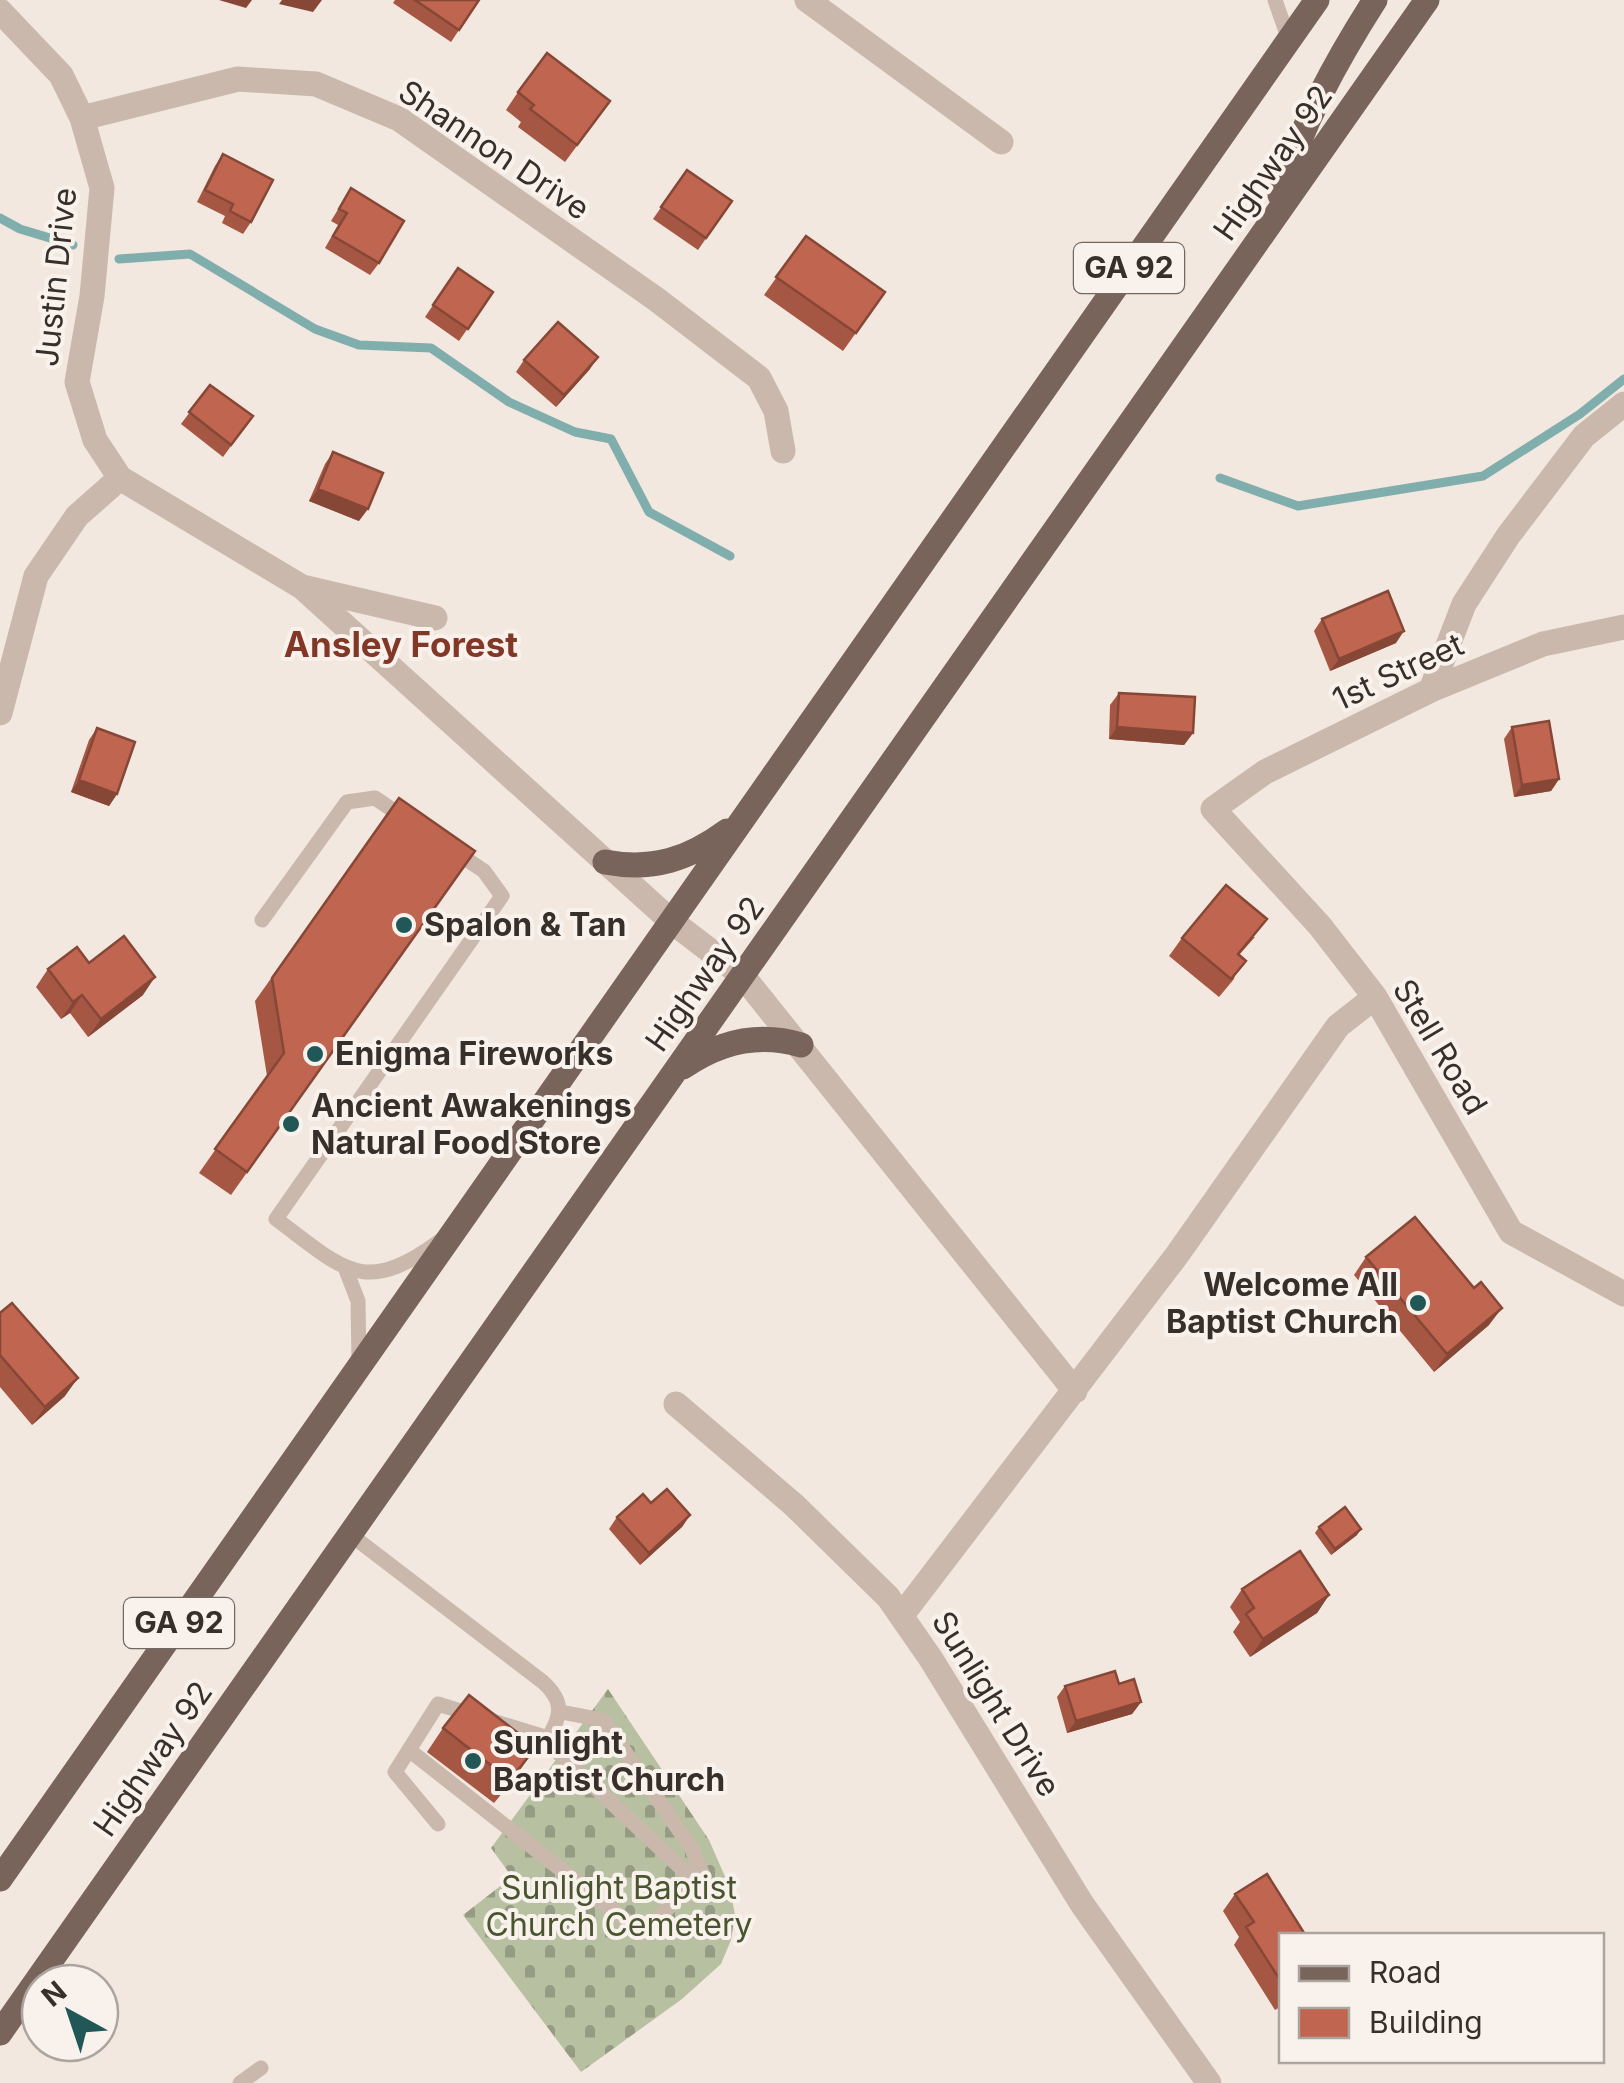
<svg xmlns="http://www.w3.org/2000/svg" width="1624" height="2083" font-family="Inter,sans-serif">
<style>
.cemetery{fill:url(#cemetery-stones)}
.lines{fill:none;stroke-linecap:round;stroke-linejoin:round}
.stream{stroke:#80aead;stroke-width:9}
.lane{stroke:#cab8ac;stroke-width:15}
.street{stroke:#cab8ac;stroke-width:25}
.primary{stroke:#79645c;stroke-width:25}
.wall{fill:#a55744}
.shaded-wall{fill:#864737}
.building{fill:#c0654f;stroke:#864737;stroke-width:2.5}
.poi-dot{fill:#225758;stroke:#f9f2ec;stroke-width:4}
.labels{text-anchor:middle;stroke-width:8;stroke-linejoin:round;paint-order:stroke}
.shield{fill:#f9f2ec;stroke:#726964;stroke-width:2.5}
.shield-label{font-size:30px;font-weight:bold;fill:#382e2a}
.street-label{font-size:32px;fill:#382e2a;stroke:#f9f2ec}
.poi-label{font-size:32px;font-weight:bold;fill:#382e2a;stroke:#f9f2ec;text-anchor:start}
.park-label{font-size:32px;fill:#49552f;stroke:#f9f2ec}
.neighbourhood-label{font-size:35px;font-weight:bold;fill:#833827;stroke:#f9f2ec}
</style>
<defs>
<pattern id="cemetery-stones" width="16" height="16" patternUnits="userSpaceOnUse" patternTransform="scale(2.5)"><rect width="16" height="16" fill="#b7c0a0"/><path d="M2 7V4a2 2 0 0 1 4 0v3zM10 15v-3a2 2 0 0 1 4 0v3z" fill="#969c83"/></pattern>
</defs>
<rect width="100%" height="100%" fill="#f2e8df"/>
<path class="cemetery" d="M608,1689L709,1840L730,1888L735,1915L731,1940L721,1964L682,1999L581,2072L463,1915L512,1877L491,1848Z"/>
<g class="lines">
<path class="stream" d="M0,218L20,229L73,245
M119,259L190,254L315,329L359,345L431,348L509,402L575,432L611,439L649,512L730,556
M1220,478L1298,506L1483,476L1580,414L1624,379"/>
<path class="lane" d="M1275,0L1289,40
M262,920L347,802L375,798L406,819
M441,1240C363,1298 344,1269 276,1219L502,896L484,871L454,851
M346,1270L358,1301L359,1363
M351,1535L543,1682C564,1701 562,1715 548,1738L438,1704L395,1772L438,1824
M548,1738L552,1747L694,1880
M409,1750L643,1934L702,1873L692,1849L603,1720L561,1712
M240,2083L261,2068"/>
<path class="street" d="M807,0L1001,142
M0,11L61,75L82,118L102,188L92,296L77,382L95,440L120,478L302,587L435,618
M82,118L238,79L316,84L399,119L656,299L759,378L776,411L783,451
M302,587L671,921L742,975L1075,1391
M1624,627L1543,644L1431,690L1265,772L1213,809L1320,926L1375,997L1511,1232L1624,1294
M1431,690L1464,604L1508,536L1584,436L1624,404
M0,713L36,576L77,516L120,478
M676,1404L794,1505L888,1597L931,1659L1082,1904L1209,2083
M902,1615L1177,1255L1338,1026L1375,997"/>
<path class="primary" d="M1280,195C1301,125 1336,61 1375,0
M605,862C653,871 689,859 727,831
M683,1067C719,1042 758,1032 801,1045
M0,1879L1317,0
M0,2033L1427,0"/>
</g>
<path class="wall" d="M395,0H479L451,42L393,3Z
M518,92L610,101L565,162L518,127L521,122L506,110Z
M223,154L251,222L243,234L222,223L225,216L197,202L215,166Z
M687,170L732,201L698,250L653,219Z
M351,188L379,263L370,275L325,248L338,225L331,221Z
M806,236L885,292L843,351L764,295Z
M458,268L493,292L459,341L425,317Z
M524,360L590,369L556,407L516,372Z
M210,385L253,416L223,457L181,424Z
M333,452L359,521L309,501L325,464Z
M1322,619L1396,643L1330,671L1314,631Z
M1119,693L1193,733L1184,745L1109,739L1110,705Z
M1512,727L1559,779L1551,791L1514,797L1504,739Z
M97,728L117,794L109,806L71,792L89,740Z
M399,798L475,851L231,1195L199,1173L267,1076L255,1001Z
M1255,937L1239,955L1234,979L1219,997L1169,956L1182,938Z
M89,963L143,995L88,1037L70,1013L61,1019L36,987L48,969Z
M1366,1257L1489,1325L1434,1372L1354,1275Z
M0,1313L65,1396L32,1425L0,1387Z
M651,1503L690,1515L682,1527L640,1565L609,1529L617,1517Z
M1319,1527L1357,1535L1331,1555L1315,1533Z
M1242,1589L1329,1595L1317,1613L1250,1657L1233,1632L1240,1622L1230,1607Z
M1119,1684L1141,1702L1132,1714L1067,1733L1057,1697L1065,1686Z
M443,1728L520,1770L494,1803L427,1752Z
M1235,1894L1282,1936V2006L1275,2010L1234,1945L1239,1937L1223,1911Z"/>
<path class="shaded-wall" d="M219,0H252L246,8Z
M282,0H322L313,12L279,4Z
M598,357L590,369L556,407L564,395Z
M318,489L368,509L359,521L309,501Z
M1404,631L1396,643L1330,671L1339,659Z
M1117,727L1193,733L1184,745L1109,739Z
M1559,779L1551,791L1514,797L1522,785Z
M79,780L117,794L109,806L71,792Z
M155,977L143,995L88,1037L101,1019Z
M82,995L70,1013L61,1019L73,1002Z
M1502,1308L1489,1325L1434,1372L1447,1354Z
M78,1378L65,1396L32,1425L45,1407Z
M690,1515L682,1527L640,1565L649,1553Z
M1361,1529L1357,1535L1331,1555L1335,1549Z
M1329,1595L1317,1613L1250,1657L1263,1639Z
M1141,1702L1132,1714L1067,1733L1076,1721Z
M536,1747L520,1770L494,1803L510,1780Z"/>
<path class="building" d="M415,0H479L459,30Z
M547,53L610,101L577,145L530,109L534,105L518,92Z
M223,154L273,180L251,222L230,211L233,204L205,190Z
M687,170L732,201L706,238L661,207Z
M351,188L404,221L379,263L333,236L347,213L339,209Z
M806,236L885,292L856,333L776,277Z
M458,268L493,292L468,329L433,305Z
M558,322L598,357L564,395L524,360Z
M210,385L253,416L231,445L189,412Z
M333,452L383,473L368,509L318,489Z
M1388,591L1404,631L1339,659L1322,619Z
M1119,693L1195,697L1193,733L1117,727Z
M1549,721L1559,779L1522,785L1512,727Z
M97,728L135,742L117,794L79,780Z
M399,798L475,851L247,1172L215,1149L284,1053L272,978Z
M1226,885L1267,919L1238,954L1246,961L1231,979L1182,938Z
M124,936L155,977L101,1019L82,995L73,1002L48,969L77,947L89,963Z
M1415,1217L1474,1288L1481,1282L1502,1308L1447,1354L1366,1257Z
M12,1303L78,1378L45,1407L0,1355V1313Z
M667,1489L690,1515L649,1553L617,1517L643,1494L651,1503Z
M1345,1507L1361,1529L1335,1549L1319,1527Z
M1300,1551L1329,1595L1263,1639L1246,1614L1254,1608L1242,1589Z
M1115,1671L1119,1684L1134,1679L1141,1702L1076,1721L1065,1686Z
M469,1695L536,1747L510,1780L443,1728Z
M1267,1874L1306,1936H1282V1983L1246,1927L1254,1922L1235,1894Z"/>
<g class="poi-dot">
<circle cx="404" cy="925" r="10"/>
<circle cx="315" cy="1054" r="10"/>
<circle cx="291" cy="1124" r="10"/>
<circle cx="1418" cy="1303" r="10"/>
<circle cx="473" cy="1761" r="10"/>
</g>
<g class="labels">
<g class="shield">
<rect x="1074" y="243" width="110" height="50" rx="8"/>
<rect x="124" y="1598" width="110" height="50" rx="8"/>
</g>
<g class="shield-label">
<text x="1129" y="278">GA 92</text>
<text x="179" y="1633">GA 92</text>
</g>
<g class="street-label">
<text transform="translate(494 150) rotate(34)" y="11">Shannon Drive</text>
<text transform="translate(1273 163) rotate(-55)" y="11">Highway 92</text>
<text transform="translate(56 277) rotate(-84)" y="11">Justin Drive</text>
<text transform="translate(1398 672) rotate(-25)" y="11">1st Street</text>
<text transform="translate(705 974) rotate(-55)" y="11">Highway 92</text>
<text transform="translate(1440 1047) rotate(59)" y="11">Stell Road</text>
<text transform="translate(996 1704) rotate(58)" y="11">Sunlight Drive</text>
<text transform="translate(153 1759) rotate(-55)" y="11">Highway 92</text>
</g>
<g class="poi-label">
<text x="424" y="936">Spalon &amp; Tan</text>
<text x="335" y="1065">Enigma Fireworks</text>
<text x="311" y="1117">Ancient Awakenings<tspan x="311" dy="37">Natural Food Store</tspan></text>
<text x="1398" y="1296" text-anchor="end">Welcome All<tspan x="1398" dy="37">Baptist Church</tspan></text>
<text x="493" y="1754">Sunlight<tspan x="493" dy="37">Baptist Church</tspan></text>
</g>
<g class="park-label">
<text x="619" y="1899">Sunlight Baptist<tspan x="619" dy="37">Church Cemetery</tspan></text>
</g>
<g class="neighbourhood-label">
<text x="401" y="657">Ansley Forest</text>
</g>
</g>
<rect x="1279" y="1933" width="325" height="130" fill="#f9f2ec" stroke="#aca49e" stroke-width="2.5"/>
<rect x="1299" y="1966" width="50" height="15" fill="#79645c" stroke="#aca49e" stroke-width="2.5"/>
<text x="1369" y="1983" font-size="30" fill="#382e2a">Road</text>
<rect x="1299" y="2008" width="50" height="30" fill="#c0654f" stroke="#aca49e" stroke-width="2.5"/>
<text x="1369" y="2033" font-size="30" fill="#382e2a">Building</text>
<g transform="translate(70 2013) rotate(320)"><circle r="48" fill="#f9f2ec" stroke="#aca49e" stroke-width="2.5"/>
<path d="M0-8L18 38L0 25L-18 38Z" fill="#225758"/>
<text y="-15" font-size="28" font-weight="bold" text-anchor="middle" fill="#382e2a">N</text>
</g>
</svg>
